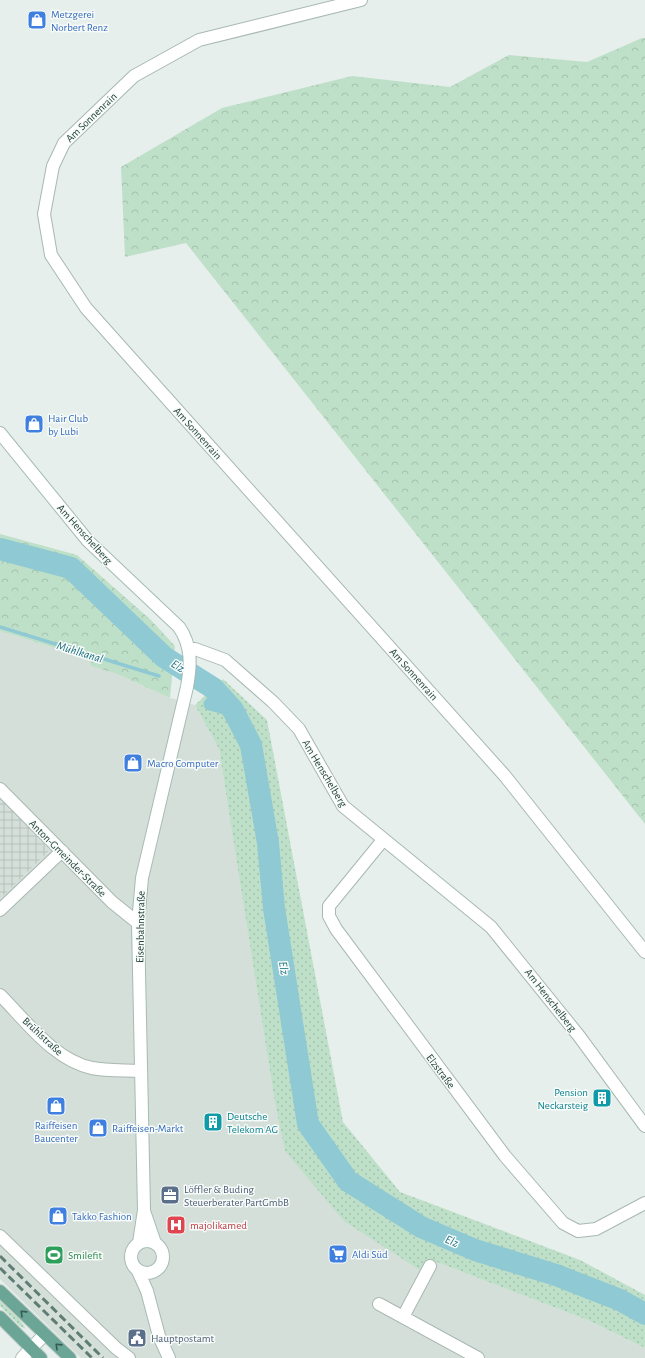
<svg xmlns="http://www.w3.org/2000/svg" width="645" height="1358" font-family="'Alegreya Sans',sans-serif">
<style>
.built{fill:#d4dfda}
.industrial{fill:url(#industrial-grid)}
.grass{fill:url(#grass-dots)}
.forest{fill:url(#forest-crowns)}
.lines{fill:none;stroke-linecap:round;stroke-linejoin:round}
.stream{stroke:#8ec9d4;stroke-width:3.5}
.canal{stroke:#8ec9d4;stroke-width:13}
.river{stroke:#8ec9d4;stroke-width:22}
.street-casing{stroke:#a8b8b2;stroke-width:14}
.secondary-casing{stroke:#a4bbb3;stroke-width:14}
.primary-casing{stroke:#c2cac8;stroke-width:14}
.street{stroke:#fff;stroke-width:12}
.secondary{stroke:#fff;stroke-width:12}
.primary{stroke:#6aa596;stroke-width:12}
.rail{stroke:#5f7d75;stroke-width:3;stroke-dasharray:8 4;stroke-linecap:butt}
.oneway{stroke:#365b51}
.labels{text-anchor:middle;stroke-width:3;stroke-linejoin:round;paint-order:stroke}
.shop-label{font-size:11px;fill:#366cbe;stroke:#f7fbf9;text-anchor:start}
.street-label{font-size:11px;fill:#24423a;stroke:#f7fbf9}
.culture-label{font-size:11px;fill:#0d838f;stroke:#f7fbf9;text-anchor:end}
.service-label{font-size:11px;fill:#4e5e75;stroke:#f7fbf9;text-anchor:start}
.health-label{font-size:11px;fill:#be3a42;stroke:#f7fbf9;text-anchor:start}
.leisure-label{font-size:11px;fill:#27864d;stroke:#f7fbf9;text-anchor:start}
.water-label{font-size:12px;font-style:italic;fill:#1c6f80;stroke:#f7fbf9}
</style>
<defs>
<pattern id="industrial-grid" width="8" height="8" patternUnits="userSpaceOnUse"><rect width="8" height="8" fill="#d4dfda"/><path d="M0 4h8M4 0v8" fill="none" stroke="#b6c1bc"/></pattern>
<pattern id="grass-dots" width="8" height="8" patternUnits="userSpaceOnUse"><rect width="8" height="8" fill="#bfe0c8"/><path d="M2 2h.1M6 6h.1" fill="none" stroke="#a4c1ad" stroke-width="1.8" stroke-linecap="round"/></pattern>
<pattern id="forest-crowns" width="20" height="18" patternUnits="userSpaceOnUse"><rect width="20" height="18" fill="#bfe0c8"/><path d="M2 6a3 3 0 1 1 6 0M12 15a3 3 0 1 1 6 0" fill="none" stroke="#a4c1ad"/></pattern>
</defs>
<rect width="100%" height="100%" fill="#e6efeb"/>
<path class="built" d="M0,631L90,659L92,666L117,674L170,698L195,705L219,749L260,999L429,1276L434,1261L590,1321L645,1348V1358H81L0,1279V899L50,850L0,798Z"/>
<path class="industrial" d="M0,798L50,850L0,899Z"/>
<path class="grass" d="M223,679L267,720L343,1122L400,1192L580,1260L645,1295V1348L590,1321L434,1261L429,1276L344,1221L285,1151L275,1102L219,749L195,705Z
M0,1301L20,1320L26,1329L20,1326L0,1306Z"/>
<path class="forest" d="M642,38H645V824L186,243L125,257L121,167L222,108L352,76L450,87L509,55L587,62Z
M0,534L77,555L151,620L175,646L170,698L117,674L91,666L90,659L0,631Z"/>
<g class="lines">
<path class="stream" d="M0,627L159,676"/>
<path class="canal" d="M210,704L233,710"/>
<path class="river" d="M0,549L71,568L164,657L213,688L233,710L251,745L268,843L274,908L308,1124L348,1181L421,1227L475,1250L556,1275L620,1300L645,1314"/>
<g class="street-casing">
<path id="street" d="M361,0L199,40L134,76L64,143L53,166L44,214L51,255L86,308L505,776L645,952
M189,650L195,649L225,660L273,702L299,729L343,806L491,927L579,1036L645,1126
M0,789L112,902L138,923
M383,840L329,906V916L336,929L505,1156L563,1223L578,1231L596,1229L645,1203
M0,910L62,851
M0,995C26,1021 55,1061 92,1068C107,1071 125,1070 140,1071
M0,1236L116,1348L129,1358
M379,1304L478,1358
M403,1317L430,1266
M22,1358L45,1334"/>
</g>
<g class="secondary-casing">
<path id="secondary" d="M0,433L88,541L179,627C192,646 191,665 187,687L142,878L138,923L144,1210L139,1243
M144,1211L155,1243
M131 1257a16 16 0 1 1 32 0a16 16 0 1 1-32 0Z
M137,1269L147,1291L159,1336L169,1358"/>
</g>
<g class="primary-casing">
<path id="primary" d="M0,1291L70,1358
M0,1317L41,1358"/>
</g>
<use href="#street" class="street"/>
<use href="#secondary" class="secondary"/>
<use href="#primary" class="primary"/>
<path class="rail" d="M0,1256L103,1358
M0,1268L92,1358"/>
</g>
<defs><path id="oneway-chevron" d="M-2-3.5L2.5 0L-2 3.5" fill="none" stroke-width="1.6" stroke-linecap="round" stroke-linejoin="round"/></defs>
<g class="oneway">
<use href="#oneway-chevron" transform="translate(23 1313) rotate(-136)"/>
<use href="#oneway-chevron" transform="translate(58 1346) rotate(-136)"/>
</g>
<defs>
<g id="shop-square" transform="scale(1)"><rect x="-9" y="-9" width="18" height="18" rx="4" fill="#3f7fe0" stroke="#f7fbf9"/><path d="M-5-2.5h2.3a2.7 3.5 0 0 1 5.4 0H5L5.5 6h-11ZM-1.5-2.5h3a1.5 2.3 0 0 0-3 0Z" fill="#fff"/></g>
<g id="building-square" transform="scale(1)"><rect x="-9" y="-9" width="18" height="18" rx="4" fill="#0f9aa8" stroke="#f7fbf9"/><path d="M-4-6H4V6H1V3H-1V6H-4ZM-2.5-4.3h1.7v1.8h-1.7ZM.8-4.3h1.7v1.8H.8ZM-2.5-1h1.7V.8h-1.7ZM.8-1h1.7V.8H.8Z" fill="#fff"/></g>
<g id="office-square" transform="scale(1)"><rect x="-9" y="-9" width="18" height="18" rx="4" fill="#5c6f8a" stroke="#f7fbf9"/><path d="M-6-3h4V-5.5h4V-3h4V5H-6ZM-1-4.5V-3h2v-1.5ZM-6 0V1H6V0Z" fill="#fff"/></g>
<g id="hospital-square" transform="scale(1)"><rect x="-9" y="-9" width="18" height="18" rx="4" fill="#e0444e" stroke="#f7fbf9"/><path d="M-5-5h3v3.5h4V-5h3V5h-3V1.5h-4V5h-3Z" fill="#fff"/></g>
<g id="supermarket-square" transform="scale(1)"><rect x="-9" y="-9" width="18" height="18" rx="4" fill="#3f7fe0" stroke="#f7fbf9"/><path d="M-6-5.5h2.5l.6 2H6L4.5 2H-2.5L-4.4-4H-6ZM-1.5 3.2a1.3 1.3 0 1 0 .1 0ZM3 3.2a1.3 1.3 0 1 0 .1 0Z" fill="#fff"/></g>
<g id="stadium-square" transform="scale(1)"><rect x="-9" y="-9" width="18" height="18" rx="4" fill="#2e9e5b" stroke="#f7fbf9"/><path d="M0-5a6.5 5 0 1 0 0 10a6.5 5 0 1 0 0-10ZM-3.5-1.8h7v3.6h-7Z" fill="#fff"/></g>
<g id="civic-square" transform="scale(1)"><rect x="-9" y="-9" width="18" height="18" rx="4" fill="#5c6f8a" stroke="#f7fbf9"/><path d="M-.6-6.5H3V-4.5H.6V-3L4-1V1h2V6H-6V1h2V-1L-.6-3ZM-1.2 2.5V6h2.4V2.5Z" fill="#fff"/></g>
</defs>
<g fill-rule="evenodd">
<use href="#shop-square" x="37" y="20"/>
<use href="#shop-square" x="34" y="424"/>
<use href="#shop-square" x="133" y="763"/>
<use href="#building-square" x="602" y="1098"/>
<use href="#shop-square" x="56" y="1106"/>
<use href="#building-square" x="213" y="1122"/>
<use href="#shop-square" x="98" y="1128"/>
<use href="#office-square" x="170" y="1195"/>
<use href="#shop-square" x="58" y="1216"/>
<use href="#hospital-square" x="176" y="1225"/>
<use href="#supermarket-square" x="338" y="1254"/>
<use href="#stadium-square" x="54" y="1255"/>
<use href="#civic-square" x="137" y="1338"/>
</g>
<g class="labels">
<g class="shop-label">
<text x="51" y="18">Metzgerei<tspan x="51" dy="13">Norbert Renz</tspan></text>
<text x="48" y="422">Hair Club<tspan x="48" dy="13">by Lubi</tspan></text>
<text x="147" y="767">Macro Computer</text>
<text x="56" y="1129" text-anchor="middle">Raiffeisen<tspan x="56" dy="13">Baucenter</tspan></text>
<text x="112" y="1132">Raiffeisen-Markt</text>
<text x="72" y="1220">Takko Fashion</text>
<text x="352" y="1258">Aldi Süd</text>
</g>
<g class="street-label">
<text transform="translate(91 117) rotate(-44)" y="4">Am Sonnenrain</text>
<text transform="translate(198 433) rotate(48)" y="4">Am Sonnenrain</text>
<text transform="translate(85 534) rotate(48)" y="4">Am Henschelberg</text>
<text transform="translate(414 674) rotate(48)" y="4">Am Sonnenrain</text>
<text transform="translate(325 773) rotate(59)" y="4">Am Henschelberg</text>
<text transform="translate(68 858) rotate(45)" y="4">Anton-Gmeinder-Straße</text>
<text transform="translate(140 927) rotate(-89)" y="4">Eisenbahnstraße</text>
<text transform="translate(551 1000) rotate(52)" y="4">Am Henschelberg</text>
<text transform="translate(43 1036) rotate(43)" y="4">Brühlstraße</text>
<text transform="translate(441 1071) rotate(53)" y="4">Elzstraße</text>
</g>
<g class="culture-label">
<text x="588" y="1096">Pension<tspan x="588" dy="13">Neckarsteig</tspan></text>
<text x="227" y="1120" text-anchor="start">Deutsche<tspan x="227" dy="13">Telekom AG</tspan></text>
</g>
<g class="service-label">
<text x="184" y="1193">Löffler &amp; Buding<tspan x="184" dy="13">Steuerberater PartGmbB</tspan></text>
<text x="151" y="1342">Hauptpostamt</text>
</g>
<g class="health-label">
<text x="190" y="1229">majolikamed</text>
</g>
<g class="leisure-label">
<text x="68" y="1259">Smilefit</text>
</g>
<g class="water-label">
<text transform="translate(80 652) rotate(17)" y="4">Mühlkanal</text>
<text transform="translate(178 666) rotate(33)" y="4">Elz</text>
<text transform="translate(284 968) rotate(81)" y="4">Elz</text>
<text transform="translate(452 1241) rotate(23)" y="4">Elz</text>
</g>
</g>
</svg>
